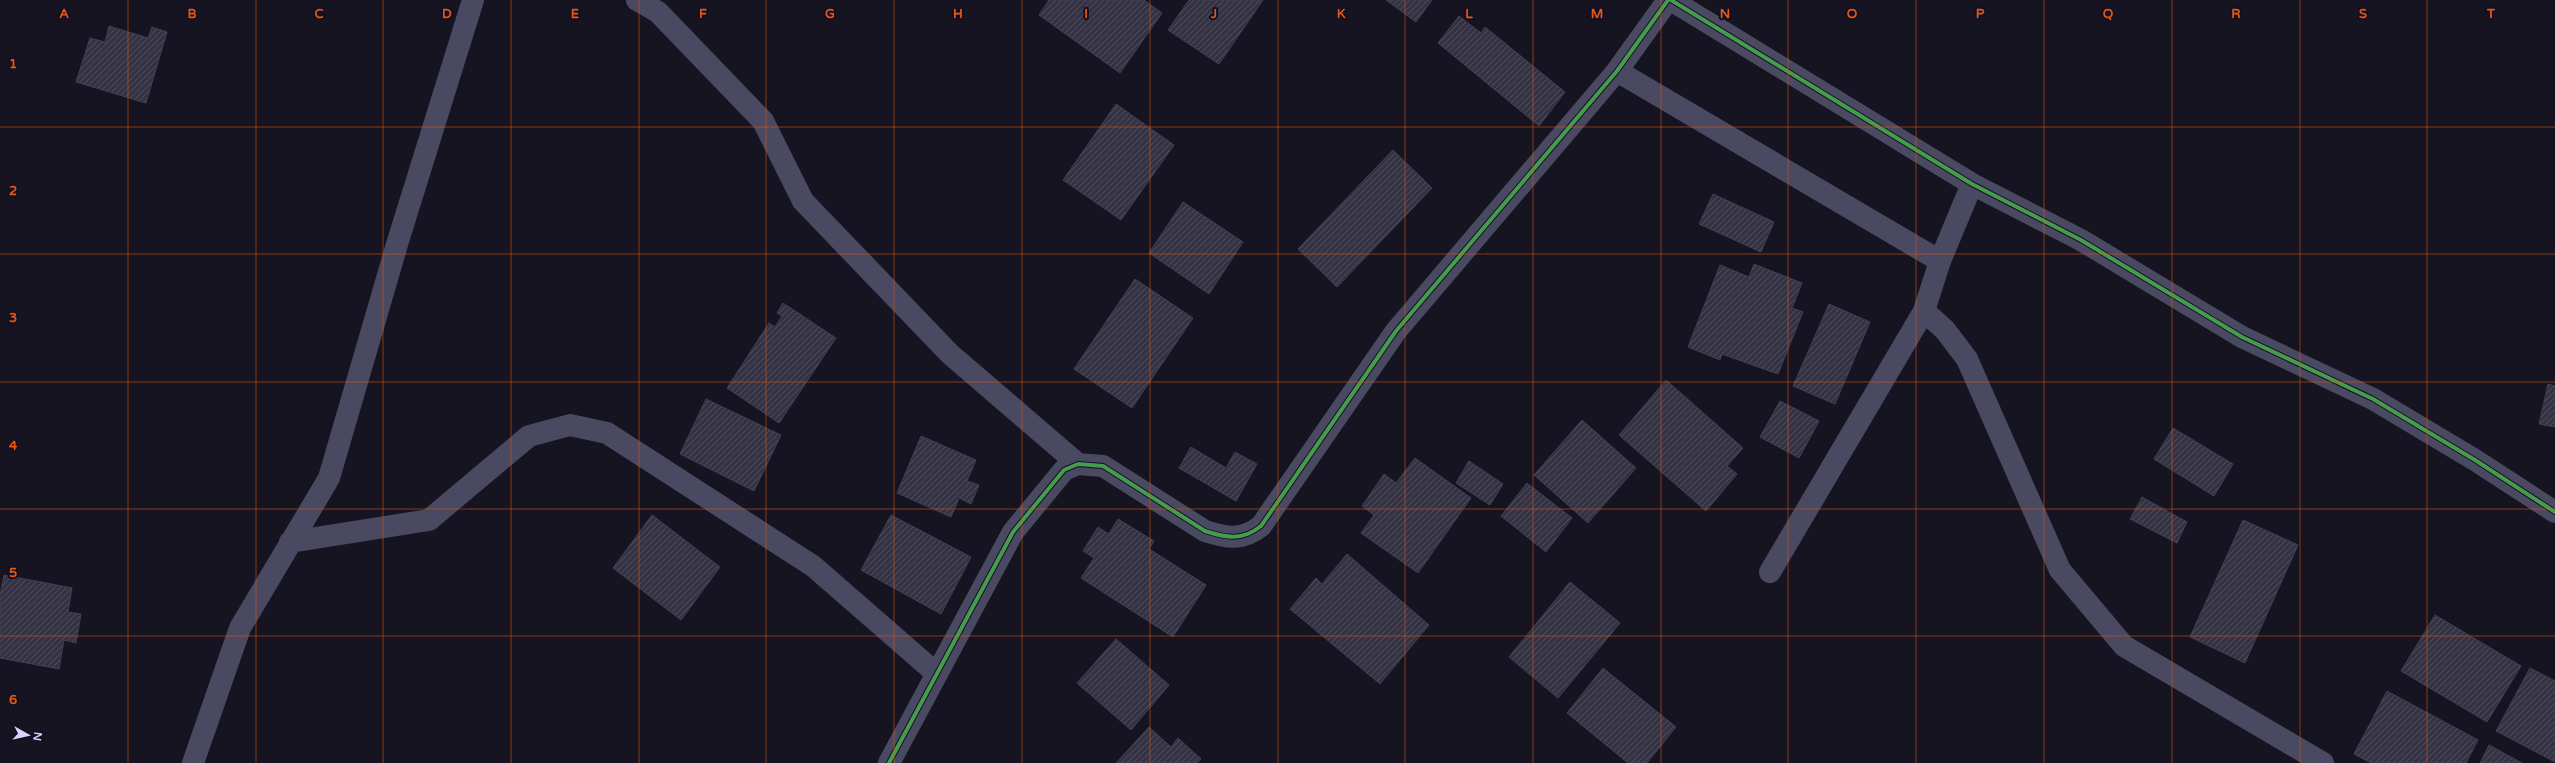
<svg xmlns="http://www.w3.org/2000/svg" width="2555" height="763" font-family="'Varela Round',sans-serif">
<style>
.building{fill:url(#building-hatch);stroke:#433f54}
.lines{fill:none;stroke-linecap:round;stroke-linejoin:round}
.minor{stroke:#4a4962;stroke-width:22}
.cycleway-casing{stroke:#130f26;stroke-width:6}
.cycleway{stroke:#469c4c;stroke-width:4}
.grid{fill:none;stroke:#e8590c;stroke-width:1;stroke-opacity:0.55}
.grid-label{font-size:13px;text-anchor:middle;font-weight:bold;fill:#e8590c;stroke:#130f26;stroke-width:4;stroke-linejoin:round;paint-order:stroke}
</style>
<defs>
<pattern id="building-hatch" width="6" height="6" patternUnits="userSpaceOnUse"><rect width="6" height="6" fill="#343243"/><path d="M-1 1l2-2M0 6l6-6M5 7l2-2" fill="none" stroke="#514f5f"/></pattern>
</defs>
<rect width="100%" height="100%" fill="#161421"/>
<path class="building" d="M1049,0H1144L1162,13L1120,73L1039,15Z
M1189,0H1263L1219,64L1168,30Z
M1386,0H1432L1416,22Z
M1459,16L1481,33L1485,27L1565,92L1539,126L1438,43Z
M109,26L148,38L152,27L167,32L146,103L76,82L90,38L105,42Z
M1116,104L1174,145L1121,220L1063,180Z
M1393,150L1432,188L1337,287L1298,249Z
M1713,194L1774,222L1761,252L1699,224Z
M1183,202L1243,242L1209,294L1149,253Z
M1754,264L1802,283L1792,308L1803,312L1778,374L1722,354L1720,360L1688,347L1720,265L1749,277Z
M1135,279L1193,318L1132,408L1074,369Z
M783,303L836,338L779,423L727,388L769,323L775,327L782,316L777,313Z
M1829,304L1870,322L1835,404L1793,386Z
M1666,380L1743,448L1727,466L1737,474L1706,511L1619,435Z
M2548,384L2555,386V427L2539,424Z
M706,399L781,435L754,491L680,454Z
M1780,401L1819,421L1799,458L1760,437Z
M1582,420L1636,468L1588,523L1534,475Z
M2173,428L2233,464L2214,496L2154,459Z
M921,436L976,460L967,481L979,485L971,504L959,498L951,517L897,493Z
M1191,447L1226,468L1235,452L1257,464L1236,501L1179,468Z
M1415,458L1471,498L1418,573L1361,533L1374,515L1362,506L1384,474L1396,483Z
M1469,461L1503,484L1490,505L1456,483Z
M1527,483L1572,518L1546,552L1501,516Z
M2142,497L2187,522L2177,543L2130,519Z
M652,515L720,567L681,620L613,568Z
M891,515L971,557L941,614L861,570Z
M1118,519L1154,541L1149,549L1206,585L1173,637L1081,578L1094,558L1083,551L1098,527L1109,534Z
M2243,520L2298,545L2245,663L2190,637Z
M1347,554L1429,625L1380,684L1290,609L1316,578L1322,584Z
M4,575L72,588L68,612L81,614L76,643L64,640L59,669L0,658V595Z
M1570,582L1620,623L1558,698L1509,657Z
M2435,615L2521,666L2487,722L2401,671Z
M1116,639L1169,685L1131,730L1077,683Z
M1603,668L1676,727L1647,763H1628L1567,713Z
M2530,668L2555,681V762L2496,731Z
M2387,691L2478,740L2466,763H2371L2354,754Z
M1149,727L1171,747L1178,738L1201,759L1197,763H1116Z
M2489,745L2522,763H2480Z"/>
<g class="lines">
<path class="minor" d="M637,0L658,12L763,121L803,201L950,354L1078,464
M1671,0L1972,184L2081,240L2242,337L2373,399L2475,460L2555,512
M1617,71L1940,261
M1924,311L1945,330L1967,359L2060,570L2124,646L2323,763
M290,542L429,520L529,436L570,425L607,433L813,566L937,674
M1770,572L1924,311L1940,261L1972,184
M193,763L240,628L329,478L398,241L473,0
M889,763L1013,532L1064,470L1078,464L1103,466L1205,531C1227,538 1242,541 1261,526L1396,331L1617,71L1668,0"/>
<g class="cycleway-casing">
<path id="cycleway" d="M1671,0L1972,184L2081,240L2242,337L2373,399L2475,460L2555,512
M889,763L1013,532L1064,470L1078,464L1103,466L1205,531C1227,538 1242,541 1261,526L1396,331L1617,71L1668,0"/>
</g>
<use href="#cycleway" class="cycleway"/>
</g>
<path class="grid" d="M128,0V763M256,0V763M383,0V763M511,0V763M639,0V763M766,0V763M894,0V763M1022,0V763M1150,0V763M1278,0V763M1405,0V763M1533,0V763M1661,0V763M1788,0V763M1916,0V763M2044,0V763M2172,0V763M2300,0V763M2427,0V763M0,127H2555M0,254H2555M0,382H2555M0,509H2555M0,636H2555"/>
<g class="grid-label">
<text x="64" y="18">A</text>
<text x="192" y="18">B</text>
<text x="319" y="18">C</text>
<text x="447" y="18">D</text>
<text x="575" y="18">E</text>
<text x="703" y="18">F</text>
<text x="830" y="18">G</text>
<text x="958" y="18">H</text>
<text x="1086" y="18">I</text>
<text x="1214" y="18">J</text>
<text x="1341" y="18">K</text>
<text x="1469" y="18">L</text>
<text x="1597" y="18">M</text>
<text x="1725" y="18">N</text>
<text x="1852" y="18">O</text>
<text x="1980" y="18">P</text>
<text x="2108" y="18">Q</text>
<text x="2236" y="18">R</text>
<text x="2363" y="18">S</text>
<text x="2491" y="18">T</text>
<text x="13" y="68">1</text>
<text x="13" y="195">2</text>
<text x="13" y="322">3</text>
<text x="13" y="450">4</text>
<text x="13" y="577">5</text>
<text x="13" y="704">6</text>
</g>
<g transform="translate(28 735) rotate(98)" stroke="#130f26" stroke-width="3" paint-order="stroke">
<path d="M0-3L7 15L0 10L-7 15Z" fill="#d9d4ff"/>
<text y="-6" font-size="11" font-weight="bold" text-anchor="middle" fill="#d9d4ff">N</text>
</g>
</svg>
